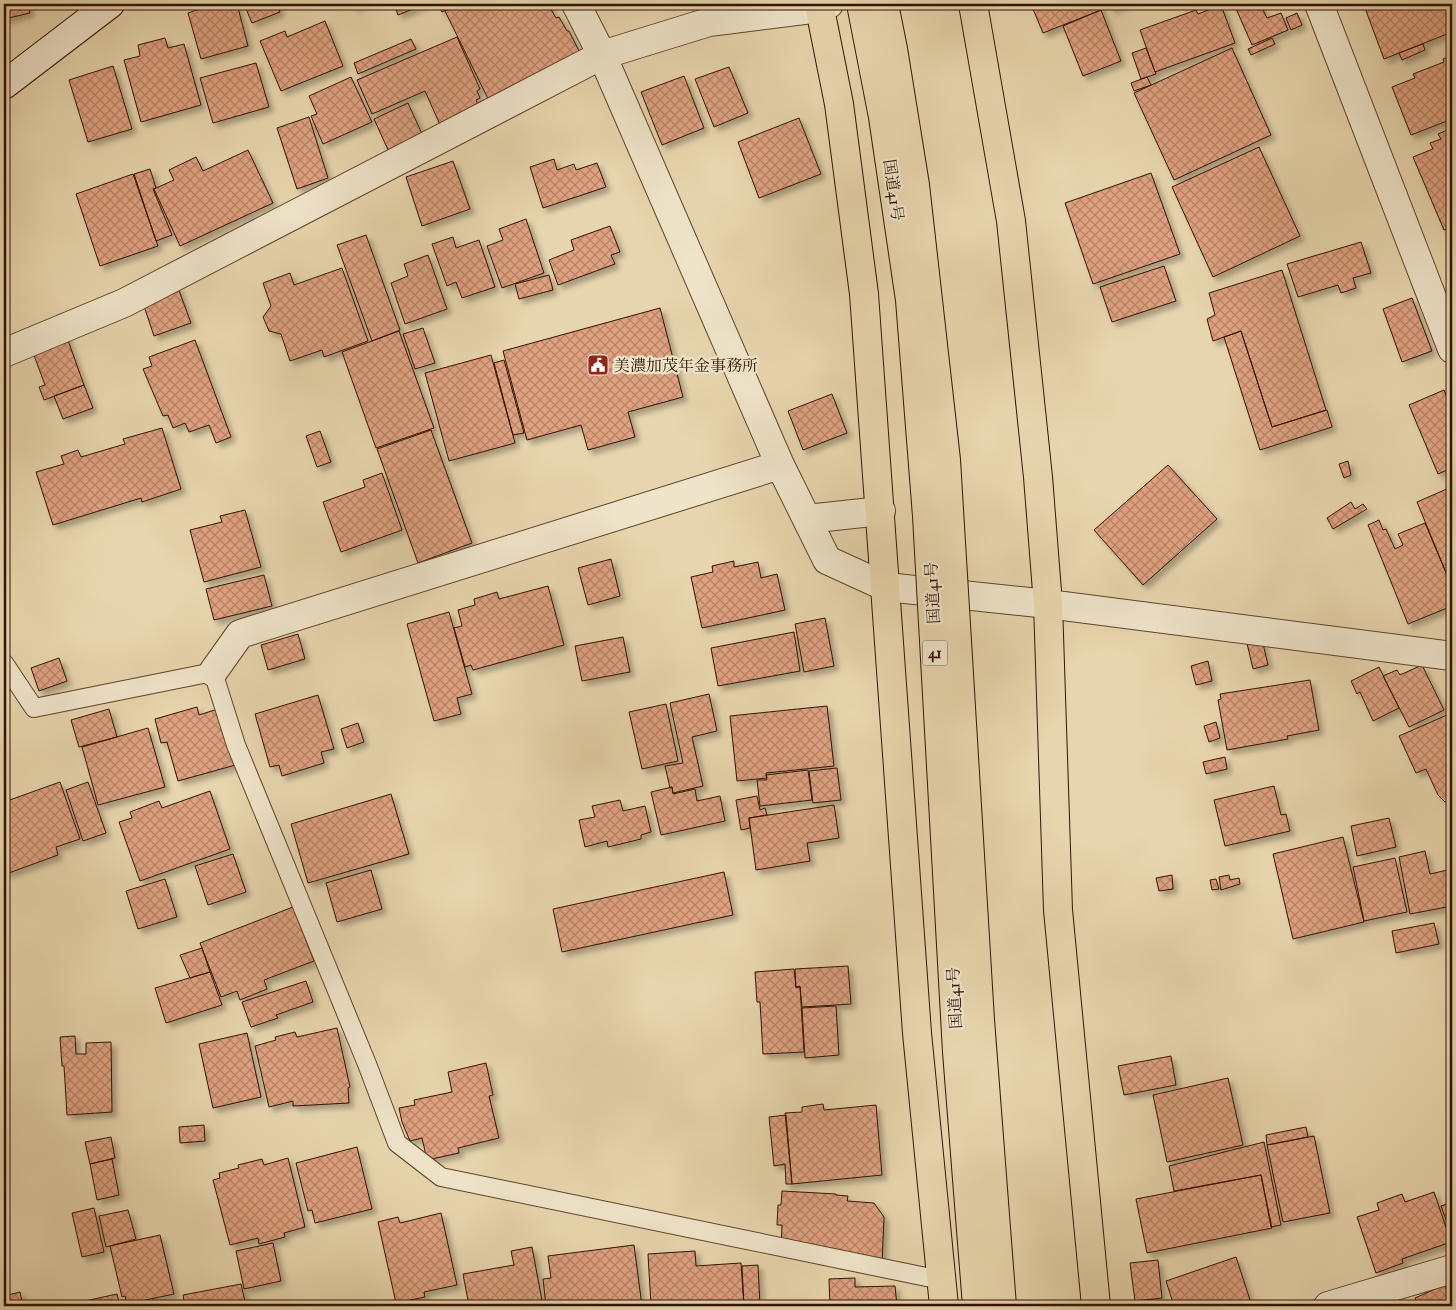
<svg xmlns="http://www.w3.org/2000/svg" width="1456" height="1310" font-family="'IM FELL Double Pica','Noto Serif JP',serif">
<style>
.building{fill:url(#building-cross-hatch);stroke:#321200;filter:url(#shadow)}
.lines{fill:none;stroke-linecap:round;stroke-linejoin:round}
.service-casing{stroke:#5f432b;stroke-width:20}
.minor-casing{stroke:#5f432b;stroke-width:30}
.secondary-casing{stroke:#321200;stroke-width:30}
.trunk-casing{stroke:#321200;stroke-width:30}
.service{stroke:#efe4ca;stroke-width:18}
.minor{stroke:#efe4ca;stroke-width:28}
.secondary{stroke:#efe4ca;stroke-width:28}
.trunk{stroke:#e7d5ad;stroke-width:28}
.trunk-bridge-casing{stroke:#321200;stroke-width:30;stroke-linecap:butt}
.trunk-bridge{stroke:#e7d5ad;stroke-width:28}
.labels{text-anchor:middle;stroke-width:4.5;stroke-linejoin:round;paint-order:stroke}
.shield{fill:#efe4ca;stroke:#6b513d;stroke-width:1}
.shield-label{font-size:15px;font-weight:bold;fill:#321200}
.street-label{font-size:16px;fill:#321200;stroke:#efe4ca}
.poi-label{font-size:16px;fill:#321200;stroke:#efe4ca;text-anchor:start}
</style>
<defs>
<pattern id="building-cross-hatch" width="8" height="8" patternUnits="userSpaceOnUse" patternTransform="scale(1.25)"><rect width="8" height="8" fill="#dfa180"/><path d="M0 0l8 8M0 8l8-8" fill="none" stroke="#b58266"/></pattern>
<filter id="shadow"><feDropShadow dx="4.5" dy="4.5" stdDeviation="2.5" flood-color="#0004"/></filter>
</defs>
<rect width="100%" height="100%" fill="#e7d5ad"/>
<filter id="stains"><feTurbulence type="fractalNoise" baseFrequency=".004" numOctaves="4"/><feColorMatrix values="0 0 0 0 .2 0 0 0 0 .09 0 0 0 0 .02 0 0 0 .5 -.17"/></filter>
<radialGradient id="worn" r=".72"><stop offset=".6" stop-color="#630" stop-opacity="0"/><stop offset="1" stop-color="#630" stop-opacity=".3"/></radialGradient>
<path class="building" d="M4,4H28L30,13L4,19Z
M205,4H237L248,46L201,59L188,13L206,7Z
M244,4H277L280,12L252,23Z
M352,4H363L354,8Z
M394,4H425L398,15Z
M438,4H457L442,12Z
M458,4H548L556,18L559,17L567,31H569L583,59L492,107L445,11Z
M1031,4H1099L1101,10L1043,33Z
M1109,4H1127L1111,9Z
M1234,4H1260L1267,18L1281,13L1288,30L1252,45Z
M1376,4H1452V32L1384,59L1365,8Z
M1221,5L1235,43L1155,72L1140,30L1196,10L1198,14Z
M1101,10L1121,61L1083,76L1063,26Z
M1297,13L1302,25L1291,30L1286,18Z
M325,21L343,66L281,91L260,41L285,31L287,37Z
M457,37L480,89L477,91L480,98L476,100L480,110L441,127L425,91L372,114L357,80Z
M165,38L168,48L184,44L201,105L141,122L124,60L140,56L138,45Z
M1272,38L1275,44L1251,55L1248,49Z
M411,39L416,49L358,74L354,63Z
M1423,44L1425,50L1402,60L1399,53Z
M1146,48L1156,74L1141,79L1132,53Z
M1232,48L1271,135L1174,180L1134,93Z
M1452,55V119L1411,135L1392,87L1415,78L1413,74L1444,62L1443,59Z
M256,63L269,107L213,123L200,78Z
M113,66L132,129L88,142L69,80Z
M729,67L748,113L714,127L695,79Z
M684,76L704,128L662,145L641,92Z
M351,77L372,122L323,144L311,116L317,114L309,96Z
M1147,77L1151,85L1134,91L1131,83Z
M408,103L423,136L389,152L374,119Z
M309,117L328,178L297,189L277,128Z
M799,118L821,174L759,198L738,142Z
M1452,128V227L1444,230L1413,157L1433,149L1430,143L1441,139L1438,134Z
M1259,147L1300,236L1213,277L1172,187Z
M248,150L273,203L180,246L154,189L174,180L169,170L196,157L203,171Z
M554,159L557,170L574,164L576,170L597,163L606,187L543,208L530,167Z
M453,161L470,209L422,226L406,177Z
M150,169L156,188L153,189L172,235L156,241L134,174Z
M1151,173L1180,254L1093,284L1065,203Z
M133,174L158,246L100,266L76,194Z
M526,219L544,273L502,288L487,246L503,240L499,229Z
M610,226L620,252L611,255L615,264L558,285L549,260L574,250L571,240Z
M366,235L400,330L372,341L337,245Z
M453,237L456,248L479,240L495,287L462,298L456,282L447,286L432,244Z
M1361,242L1371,273L1353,278L1356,288L1341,293L1338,285L1298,297L1287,264Z
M428,255L447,309L405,324L391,283L408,276L404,264Z
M1164,266L1176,301L1112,322L1100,287Z
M342,268L368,341L324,357L322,350L290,361L281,334L269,331L263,317L271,306L263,283L290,273L294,285Z
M1282,270L1326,410L1272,427L1241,331L1213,341L1207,319L1215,315L1209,293Z
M549,275L553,290L519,299L515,284Z
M177,285L191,323L154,336L141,297Z
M1412,298L1432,351L1402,362L1383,309Z
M660,308L683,397L628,412L635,437L588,450L581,425L527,440L503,351Z
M423,328L435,363L415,369L403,334Z
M399,331L434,428L376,448L342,352Z
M1241,331L1272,427L1327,410L1332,427L1260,450L1224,337Z
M66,335L84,385L44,400L39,387L45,385L31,347Z
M195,340L231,437L216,443L209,425L189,432L185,423L173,428L168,415L163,416L143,369L152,366L149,357Z
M491,355L515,443L449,461L425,373Z
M504,360L524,433L513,435L494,363Z
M84,385L93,408L63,419L54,396Z
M1444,390L1452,410V475L1449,476L1447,470L1438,474L1409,405Z
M832,394L847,433L803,450L788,411Z
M162,428L181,489L142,502L141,498L53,525L36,472L64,464L61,456L78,450L81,457L125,444L123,439Z
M431,430L472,543L418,563L377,449Z
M320,431L331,462L317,467L306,436Z
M1348,461L1351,475L1344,478L1339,464Z
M1168,465L1217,519L1143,585L1094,530Z
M382,473L402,530L341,552L323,502L365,487L363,480Z
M1449,488L1452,495V587L1417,502Z
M1351,502L1355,509L1363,504L1367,509L1333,529L1327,518Z
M245,510L261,567L204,582L190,530L222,522L220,516Z
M1379,520L1383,530L1386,529L1395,549L1403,545L1398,534L1425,523L1452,587V606L1408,624L1368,525Z
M611,559L620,596L588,605L578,568Z
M734,561V567L758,562L761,578L777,574L785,610L702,628L691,577L713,572L712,566Z
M264,575L272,606L214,620L206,589Z
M548,586L564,645L473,670L471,665L465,667L454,628L462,626L458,610L475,605L474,599L497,592L499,599Z
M449,612L472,694L457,698L461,714L434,721L407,624Z
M825,618L834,666L804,672L795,624Z
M794,632L800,671L718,686L711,648Z
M298,634L305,659L268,670L261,645Z
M1261,635L1268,665L1253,669L1246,639Z
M623,637L630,672L582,681L575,646Z
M59,658L67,681L39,691L31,668Z
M1208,661L1212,681L1196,685L1191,666Z
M1422,665L1444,710L1409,727L1383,676L1397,670L1400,675Z
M1379,667L1399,708L1373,721L1360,692L1357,694L1351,681Z
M1310,680L1319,730L1287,736L1288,739L1227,750L1218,700L1221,699L1220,694Z
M709,694L717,731L692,737L703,786L673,793L672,787L670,788L665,766L683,763L670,703Z
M318,695L334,749L321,752L324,763L282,776L279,765L270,767L255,714Z
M666,704L678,761L642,769L629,712Z
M827,706L834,766L766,773L767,778L737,781L730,716Z
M197,707L199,715L224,707L239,764L178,781L167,742L161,743L155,719Z
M109,709L117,737L79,747L71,720Z
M1447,715L1452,728V798L1445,802L1438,795L1426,769L1416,773L1399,736Z
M1216,722L1220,738L1209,742L1204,726Z
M358,723L364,742L347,748L341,729Z
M148,728L165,787L98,805L82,747Z
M1225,757L1227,769L1206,774L1203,762Z
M837,768L841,800L813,803L809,771Z
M808,770L812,800L760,806L757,780H767L766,775Z
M60,782L80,839L56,847L58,855L6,874L4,869V802Z
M88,782L106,833L83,841L66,790Z
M1274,786L1281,815L1286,814L1290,831L1225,846L1214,800Z
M672,787L673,794L695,789L697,801L720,796L725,821L661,835L651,792Z
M210,791L230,849L140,881L119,822L132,818L130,812L159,801L162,808Z
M391,794L409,854L308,883L291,824Z
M757,796L760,810L765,808L767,815L749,818L750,828L741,830L736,800Z
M620,800L623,811L645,806L651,832L641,835V839L608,847L607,841L585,847L579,820L595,817L592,806Z
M834,805L839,838L807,843L810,861L756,870L749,818Z
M1389,818L1396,847L1357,856L1351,826Z
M1343,837L1364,922L1293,939L1273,854Z
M1425,851L1430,874L1452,869V906L1410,914L1399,857Z
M233,854L246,892L208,905L195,866Z
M1395,858L1407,912L1364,921L1353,867Z
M371,870L382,909L337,922L326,883Z
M724,872L733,915L562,952L553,909Z
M1172,875L1173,889L1159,891L1156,878Z
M1229,875L1230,880L1239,878L1240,884L1221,890L1219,877Z
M165,879L177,917L138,929L126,891Z
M1216,879L1219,889L1212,890L1210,880Z
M293,907L314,961L264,980L267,989L240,1000L237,991L221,997L200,943Z
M1434,923L1439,944L1396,953L1392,931Z
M202,948L210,972L190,978L180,955Z
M848,966L851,1004L802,1007L800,986L796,987L795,969Z
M794,969L796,988L800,987L804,1052L763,1054L760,1002H757L755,972Z
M210,972L222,1005L166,1023L155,988Z
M306,981L313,1002L276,1015L278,1018L251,1027L242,1002Z
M836,1006L839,1055L805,1058L802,1008Z
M337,1028L350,1087L348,1088L349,1103L293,1106V1101L269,1107L255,1046L276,1040L275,1037L295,1032L297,1037Z
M247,1033L261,1097L213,1108L199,1044Z
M75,1036L76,1054H86V1043L111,1042L112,1112L67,1115L64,1066H62L60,1037Z
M1171,1056L1176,1085L1124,1095L1118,1066Z
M486,1063L493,1095L489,1096L499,1138L458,1148L459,1153L427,1160L422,1138L410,1141L402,1122L399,1108L415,1105L414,1100L452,1092L448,1072Z
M1228,1078L1243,1145L1167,1162L1153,1095Z
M823,1104L824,1110L876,1105L882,1175L792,1184L785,1113L802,1112V1107Z
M786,1115L792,1184H786L785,1164L774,1166L769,1117Z
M204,1125L205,1141L180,1143L179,1127Z
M1306,1127L1308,1137L1267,1145L1266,1135Z
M1314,1136L1330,1213L1283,1222L1267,1145Z
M111,1137L115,1158L90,1164L85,1142Z
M1264,1142L1281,1225L1271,1227L1261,1175L1174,1191L1169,1166Z
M357,1147L372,1209L315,1223L312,1210L308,1211L296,1163Z
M288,1158L305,1227L284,1233L285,1237L259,1244L258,1238L230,1245L213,1180L220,1178L219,1173L239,1168L238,1165L262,1159L264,1165Z
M112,1159L119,1195L97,1200L90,1164Z
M1261,1175L1272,1228L1147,1253L1136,1199Z
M782,1191L836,1194V1195L848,1196L847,1201L874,1203L884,1217L882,1265L781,1249L782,1225H777L778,1205H781Z
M1434,1192L1451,1242L1402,1259L1403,1263L1376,1273L1357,1217L1379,1210L1377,1203L1402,1194L1405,1202Z
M1452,1202V1236L1441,1206Z
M94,1208L104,1252L82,1257L72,1213Z
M128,1210L136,1239L106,1247L99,1216Z
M441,1213L457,1285L424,1292L425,1297L396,1303L378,1222L398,1217L400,1223Z
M160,1235L174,1294L127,1304L125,1296L122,1297L110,1246Z
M273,1243L281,1281L244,1289L236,1251Z
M634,1245L642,1306H546L543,1279L551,1278L548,1256Z
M532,1247L543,1306H469L463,1274L514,1265L511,1251Z
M695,1251L696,1266L741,1263L744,1306H651L648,1254Z
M1236,1257L1252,1306H1174L1166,1281Z
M1158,1260L1162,1298L1135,1301L1130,1263Z
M758,1265L760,1306H744L742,1266Z
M855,1278V1287L895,1286L897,1306H830L829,1279Z
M241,1284L246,1306H185L183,1295Z
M1444,1285L1448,1292L1452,1290V1306H1418L1415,1298Z
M20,1292L23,1306H4V1296Z
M117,1294L120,1306H62Z
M169,1302L170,1306H149Z"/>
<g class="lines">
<g class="service-casing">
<path id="service" d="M4,663L34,708L213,672L236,745L367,1064L397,1143L441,1177L941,1280"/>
</g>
<g class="minor-casing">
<path id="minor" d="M576,4L602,55L780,465L827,560L886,587L1048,604L1452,656
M1319,4L1452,349
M4,353L124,303L602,55L709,22L820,8L829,4
M807,519L881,511
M213,672L240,634L780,465
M1328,1306L1452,1269"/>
</g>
<g class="secondary-casing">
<path id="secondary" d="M4,85L110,4"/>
</g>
<g class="trunk-casing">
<path id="trunk" d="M819,4L839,104L864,294L917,1033L944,1306
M973,4L1011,221L1038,477L1048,604L1058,910L1096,1306"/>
</g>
<use href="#service" class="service"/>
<use href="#minor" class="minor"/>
<use href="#secondary" class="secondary"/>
<use href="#trunk" class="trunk"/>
<g class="trunk-bridge-casing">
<path id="trunk-bridge" d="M861,4L883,117L910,300L927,516L957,1052L977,1306
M884,4L893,49L915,185L946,460L980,1020L1002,1306"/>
</g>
<use href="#trunk-bridge" class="trunk-bridge"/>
</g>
<defs>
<g id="civic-square" transform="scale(1.125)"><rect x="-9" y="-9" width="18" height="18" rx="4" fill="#8f2418" stroke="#efe4ca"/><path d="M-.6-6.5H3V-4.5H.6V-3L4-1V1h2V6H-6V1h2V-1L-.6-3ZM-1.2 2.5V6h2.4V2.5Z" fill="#fff"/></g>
</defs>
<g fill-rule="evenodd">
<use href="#civic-square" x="598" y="365"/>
</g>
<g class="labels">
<rect class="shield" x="922.5" y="640.5" width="25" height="25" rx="4"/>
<g class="shield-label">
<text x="935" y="658">41</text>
</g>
<g class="street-label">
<text transform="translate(894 190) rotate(82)" y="6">国道41号</text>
<text transform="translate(932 593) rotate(-93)" y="6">国道41号</text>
<text transform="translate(954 998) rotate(-93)" y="6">国道41号</text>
</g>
<g class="poi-label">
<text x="614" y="371">美濃加茂年金事務所</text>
</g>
</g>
<rect width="1456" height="1310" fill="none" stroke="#e7d5ad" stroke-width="20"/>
<rect x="5" y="5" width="1446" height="1300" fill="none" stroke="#321200" stroke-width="2.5"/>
<rect x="10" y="10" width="1436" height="1290" fill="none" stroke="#321200"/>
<rect width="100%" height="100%" filter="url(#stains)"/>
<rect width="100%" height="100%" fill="url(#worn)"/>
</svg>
